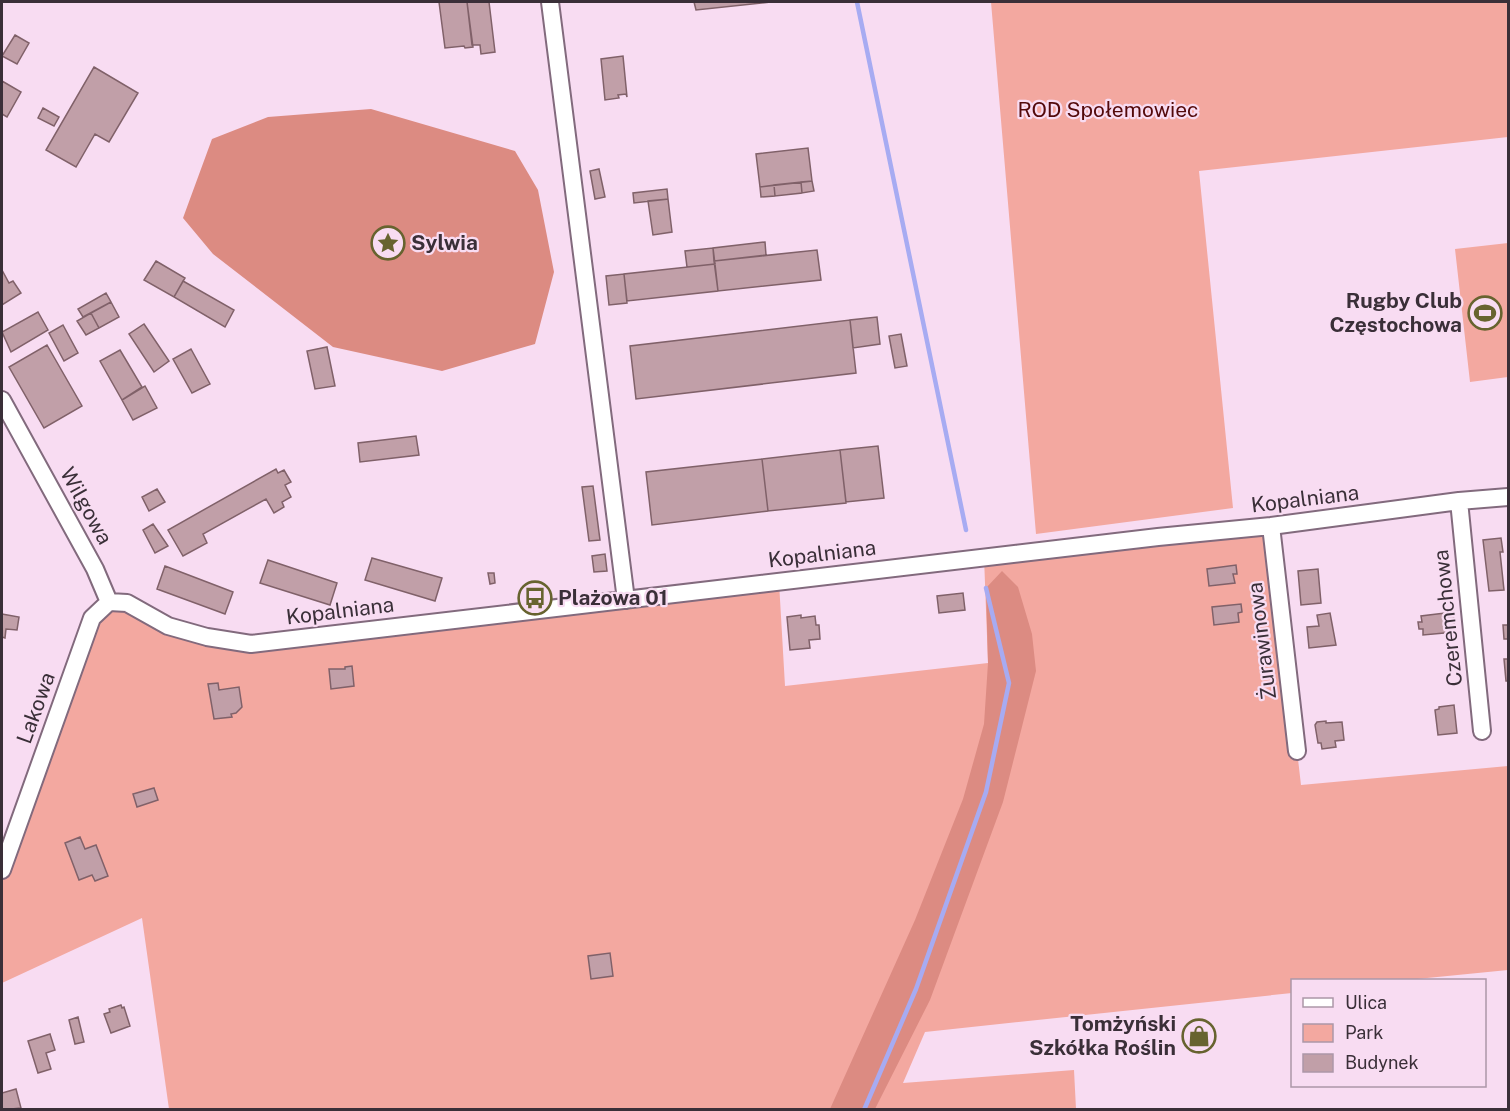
<svg xmlns="http://www.w3.org/2000/svg" width="1510" height="1111" font-family="'Public Sans',sans-serif">
<style>
.green{fill:#f3a8a0}
.forest{fill:#dc8b82}
.lines{fill:none;stroke-linecap:round;stroke-linejoin:round}
.stream{stroke:#a7abf2;stroke-width:4.5}
.building{fill:#c19fa8;stroke:#806169;stroke-width:1.5}
.minor-casing{stroke:#826a7d;stroke-width:20}
.minor{stroke:#fff;stroke-width:16}
.labels{text-anchor:middle;stroke-width:4.5;stroke-linejoin:round;paint-order:stroke}
.park-label{font-size:21px;fill:#53090a;stroke:#f8dcf2}
.poi-label{font-size:21px;font-weight:bold;fill:#3a2f38;stroke:#f8dcf2;text-anchor:start}
.street-label{font-size:21px;fill:#3a2f38;stroke:#f8dcf2}
</style>
<rect width="100%" height="100%" fill="#f8dcf2"/>
<path class="green" d="M991,2H1508V137L1199,171L1233,508L1036,534Z
M1508,243V377L1470,382L1455,249Z
M1271,526L1301,785L1508,766V970L1407,980H1292V993L925,1032L903,1083L1074,1070L1076,1109H169L142,918L2,983V875L22,813L109,602L145,614L251,644L779,582L785,686L988,663L984,557Z"/>
<path class="forest" d="M371,109L515,151L538,190L554,272L535,344L442,371L333,347L213,254L183,218L212,139L268,117Z
M1002,571L1018,587L1032,634L1036,671L1003,802L930,1000L875,1109H830L915,920L963,799L984,724L988,663L986,588Z"/>
<g class="lines">
<path class="stream" d="M857,2L966,530
M864,1110L916,989L986,792L1009,683L986,588"/>
</g>
<path class="building" d="M439,2H467L473,47L465,48L464,46L445,48Z
M467,2H489L495,52L481,54L480,45H472Z
M694,2H771L696,10Z
M15,35L29,43L17,64L2,56Z
M623,56L627,97L626,94L618,95L619,98L605,100L601,59Z
M94,67L138,93L109,142L95,134L76,167L46,150Z
M2,81L21,92L7,117L2,114Z
M43,108L59,117L54,126L38,118Z
M808,148L812,181L760,187L756,154Z
M599,169L605,197L595,199L590,171Z
M812,181L814,191L802,193L801,182Z
M801,182L802,193L775,196L774,185Z
M774,185L775,196L761,197L760,187Z
M667,189L668,199L634,203L633,193Z
M668,199L672,232L653,235L648,201Z
M765,242L766,255L714,261L713,248Z
M713,248L715,264L687,267L685,251Z
M817,250L821,280L718,291L714,261Z
M156,261L185,278L174,297L144,280Z
M715,264L718,291L627,301L624,274Z
M2,270L9,283L13,281L21,293L2,305Z
M624,274L627,303L609,305L606,276Z
M183,281L234,310L225,327L174,297Z
M106,293L111,302L83,317L78,309Z
M111,302L119,317L99,328L91,313Z
M38,312L48,330L11,352L2,332Z
M91,313L99,328L86,335L77,321Z
M877,317L880,344L853,348L850,320Z
M850,320L856,373L636,399L630,346Z
M144,324L169,361L154,372L129,334Z
M63,325L78,353L64,361L49,333Z
M901,334L907,366L895,368L889,336Z
M47,345L82,406L44,428L9,367Z
M327,347L335,386L315,389L307,351Z
M191,349L210,384L192,393L173,359Z
M120,350L142,387L122,400L100,361Z
M145,386L157,408L133,420L122,400Z
M416,436L419,455L360,462L358,443Z
M878,446L884,498L846,502L840,450Z
M840,450L846,503L768,511L762,459Z
M762,459L768,511L652,525L646,472Z
M276,469L278,473L284,470L291,482L285,485L291,497L282,502L284,507L274,513L266,499L203,534L207,543L183,556L168,530Z
M593,486L600,540L589,541L582,487Z
M157,489L165,502L149,511L142,497Z
M153,524L168,546L155,553L143,530Z
M1501,538L1503,552H1500L1504,590L1489,591L1483,540Z
M605,554L607,571L594,572L592,556Z
M372,558L442,578L435,601L365,580Z
M268,560L337,583L330,605L260,583Z
M1236,565L1237,574H1233L1235,583L1209,586L1207,569Z
M165,566L233,592L225,614L157,589Z
M1318,569L1321,603L1301,605L1298,571Z
M488,573H494L495,583L490,584Z
M963,593L965,610L939,613L937,596Z
M1241,604L1242,612L1238,613L1239,622L1214,625L1212,607Z
M1453,612L1455,632L1423,635V629H1419L1418,622H1422L1421,616Z
M1330,613L1336,645L1309,648L1307,627L1319,626L1317,615Z
M2,614L19,617L17,630L6,629L5,638L2,637Z
M801,615V618L815,616L816,625H819L820,639L809,640L810,648L790,650L787,617Z
M1503,625H1508V639H1504Z
M1504,659H1508V681H1506Z
M352,666L354,686L331,689L329,669H345V667Z
M218,683L219,690L239,687L242,707L236,713L231,714L232,717L214,719L208,684Z
M1454,705L1457,733L1438,735L1435,710L1439,709V707Z
M1326,721V723L1342,722L1344,740L1335,741L1336,747L1322,749L1321,743H1318L1315,725L1317,722Z
M154,788L158,800L137,807L133,794Z
M80,837L85,849L96,845L108,876L95,881L92,875L79,880L65,843Z
M610,953L613,976L591,979L588,956Z
M121,1005L122,1008L124,1007L130,1026L111,1033L104,1014L110,1012L109,1009Z
M78,1017L84,1042L75,1044L69,1020Z
M50,1034L55,1050L46,1053L51,1069L38,1073L28,1041Z
M16,1089L21,1108L2,1110V1093Z"/>
<g class="lines">
<g class="minor-casing">
<path id="minor" d="M550,2L626,600
M2,400L95,569L109,602
M1459,501L1482,731
M1271,526L1297,751
M109,602L127,603L168,626L207,637L251,644L1158,537L1271,526L1459,501L1508,497
M2,870L92,618L109,602"/>
</g>
<use href="#minor" class="minor"/>
</g>
<defs>
<g id="sight-ring" transform="scale(1.725)"><circle r="9.5" fill="#f8dcf2" stroke="#67632f" stroke-width="1.5"/><path d="M0-6L1.8-2.2L6-1.7L2.9 1.2L3.7 5.4L0 3.3L-3.7 5.4L-2.9 1.2L-6-1.7L-1.8-2.2Z" fill="#67632f"/></g>
<g id="stadium-ring" transform="scale(1.725)"><circle r="9.5" fill="#f8dcf2" stroke="#67632f" stroke-width="1.5"/><path d="M0-5a6.5 5 0 1 0 0 10a6.5 5 0 1 0 0-10ZM-3.5-1.8h7v3.6h-7Z" fill="#67632f"/></g>
<g id="bus-ring" transform="scale(1.725)"><circle r="9.5" fill="#f8dcf2" stroke="#67632f" stroke-width="1.5"/><path d="M-5-6H5V4H4V6H2V4H-2V6H-4V4H-5ZM-3.5-4V0h7V-4ZM-3.5 1.2v1.5H-2V1.2ZM2 1.2v1.5H3.5V1.2Z" fill="#67632f"/></g>
<g id="shop-ring" transform="scale(1.725)"><circle r="9.5" fill="#f8dcf2" stroke="#67632f" stroke-width="1.5"/><path d="M-5-2.5h2.3a2.7 3.5 0 0 1 5.4 0H5L5.5 6h-11ZM-1.5-2.5h3a1.5 2.3 0 0 0-3 0Z" fill="#67632f"/></g>
</defs>
<g fill-rule="evenodd">
<use href="#sight-ring" x="388" y="243"/>
<use href="#stadium-ring" x="1485" y="313"/>
<use href="#bus-ring" x="535" y="598"/>
<use href="#shop-ring" x="1199" y="1036"/>
</g>
<g class="labels">
<g class="park-label">
<text x="1108" y="117">ROD Społemowiec</text>
</g>
<g class="poi-label">
<text x="411" y="250">Sylwia</text>
<text x="1462" y="308" text-anchor="end">Rugby Club<tspan x="1462" dy="24">Częstochowa</tspan></text>
<text x="558" y="605">Plażowa 01</text>
<text x="1176" y="1031" text-anchor="end">Tomżyński<tspan x="1176" dy="24">Szkółka Roślin</tspan></text>
</g>
<g class="street-label">
<text transform="translate(1305 499) rotate(-7)" y="7">Kopalniana</text>
<text transform="translate(86 506) rotate(61)" y="7">Wilgowa</text>
<text transform="translate(822 554) rotate(-7)" y="7">Kopalniana</text>
<text transform="translate(340 611) rotate(-7)" y="7">Kopalniana</text>
<text transform="translate(1448 618) rotate(-96)" y="7">Czeremchowa</text>
<text transform="translate(1262 641) rotate(-97)" y="7">Żurawinowa</text>
<text transform="translate(36 708) rotate(-70)" y="7">Lakowa</text>
</g>
</g>
<rect width="1510" height="1111" fill="none" stroke="#3a2f38" stroke-width="6"/>
<rect x="1291" y="979" width="195" height="108" fill="#f8dcf2" stroke="#ac97a8" stroke-width="1.5"/>
<rect x="1303" y="998" width="30" height="9" fill="#ffffff" stroke="#ac97a8" stroke-width="1.5"/>
<text x="1345" y="1009" font-size="18" fill="#3a2f38">Ulica</text>
<rect x="1303" y="1024" width="30" height="18" fill="#f3a8a0" stroke="#ac97a8" stroke-width="1.5"/>
<text x="1345" y="1039" font-size="18" fill="#3a2f38">Park</text>
<rect x="1303" y="1054" width="30" height="18" fill="#c19fa8" stroke="#ac97a8" stroke-width="1.5"/>
<text x="1345" y="1069" font-size="18" fill="#3a2f38">Budynek</text>
</svg>
